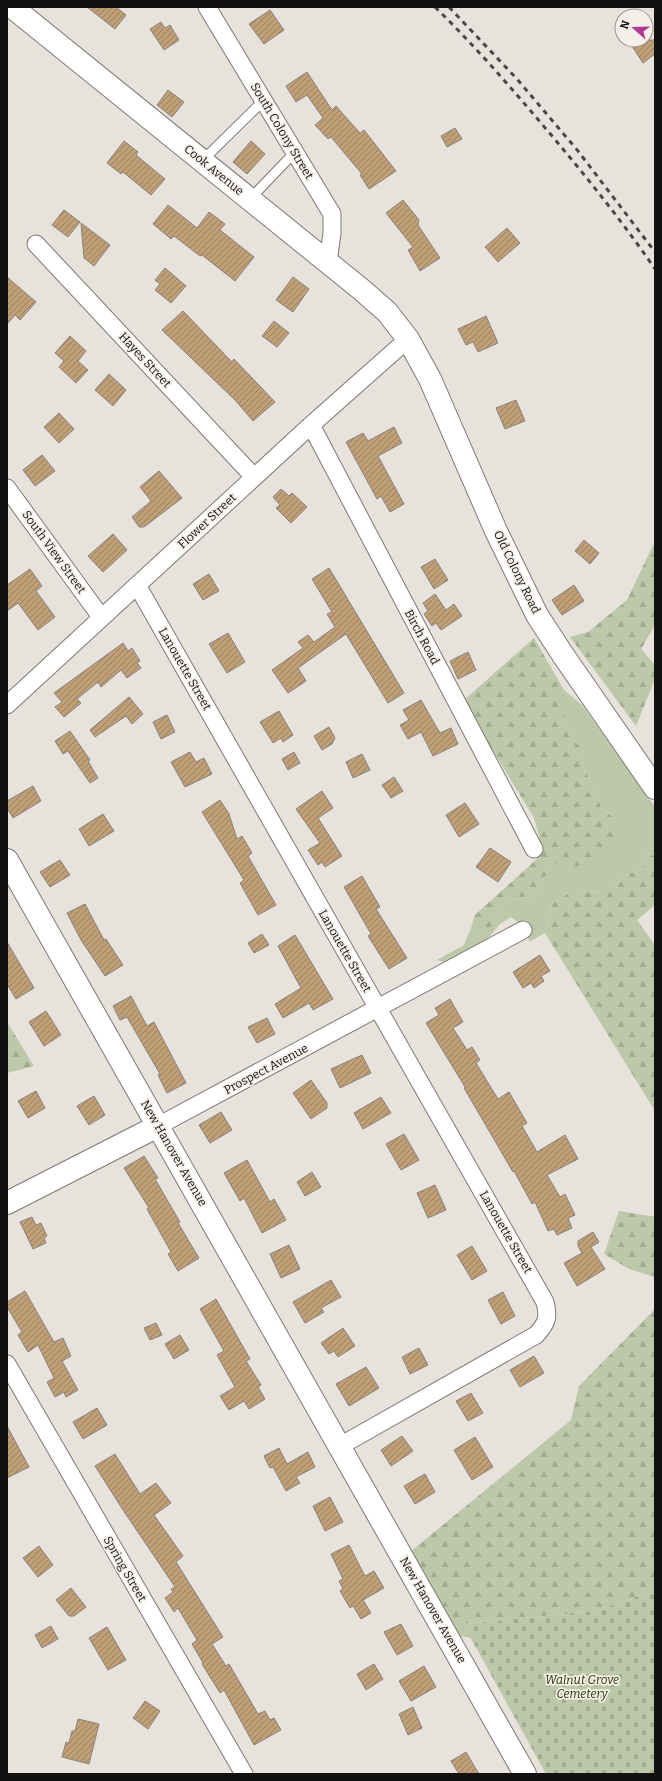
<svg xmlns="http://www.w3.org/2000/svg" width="662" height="1781" font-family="Bitter,serif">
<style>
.grass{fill:#bcc8a8}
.forest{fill:url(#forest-firs)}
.cemetery{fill:url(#cemetery-stones)}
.building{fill:url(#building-hatch);stroke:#87837e}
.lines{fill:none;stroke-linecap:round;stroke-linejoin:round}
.lane-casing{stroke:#7d7873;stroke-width:11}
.street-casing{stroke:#7d7873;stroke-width:19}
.secondary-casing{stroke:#7d7873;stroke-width:24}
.lane{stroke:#fff;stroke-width:9}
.street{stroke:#fff;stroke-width:17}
.secondary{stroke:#fff;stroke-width:22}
.rail{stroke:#4b4945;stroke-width:3;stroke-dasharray:5 5;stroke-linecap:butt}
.labels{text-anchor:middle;stroke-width:3.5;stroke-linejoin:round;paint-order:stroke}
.street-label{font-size:12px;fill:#12110f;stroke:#f4efe9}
.park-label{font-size:12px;font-style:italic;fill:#273400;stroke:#f4efe9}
</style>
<defs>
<pattern id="forest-firs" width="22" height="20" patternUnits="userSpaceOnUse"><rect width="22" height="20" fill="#bcc8a8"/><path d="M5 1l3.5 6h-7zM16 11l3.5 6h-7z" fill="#a1ab8f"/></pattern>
<pattern id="cemetery-stones" width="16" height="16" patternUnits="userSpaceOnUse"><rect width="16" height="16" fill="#bcc8a8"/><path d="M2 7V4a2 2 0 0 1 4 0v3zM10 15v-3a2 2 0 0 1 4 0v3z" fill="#a1ab8f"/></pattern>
<pattern id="building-hatch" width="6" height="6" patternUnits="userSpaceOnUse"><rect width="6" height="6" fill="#c09f77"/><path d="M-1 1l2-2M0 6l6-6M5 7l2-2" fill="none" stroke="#9b8060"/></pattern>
</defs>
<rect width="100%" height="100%" fill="#e7e2dc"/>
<path class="grass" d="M564,690L582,705L655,807V856L647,853L649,864L625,876L609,892L572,891L552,904L545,933L529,942L528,930L511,917L500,924L486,941L444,962L437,960L464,945L471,928L488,934L503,902L536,895L552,862L616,819L602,809L584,767L581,748L572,738L564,722Z"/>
<path class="forest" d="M655,541V625L641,649L655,665V679L636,726L570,637L588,632L627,600Z
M534,638L564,690V722L572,738L581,748L584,767L602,809L616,819L619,846L596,859L572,868L552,862L536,895L503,902L488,934L471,928L475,915L538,858L540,839L534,818L463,701Z
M647,853L655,856V905L637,920L655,945V1111L545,933L552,904L572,891L609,892L625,876L649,864Z
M7,1022L34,1066L7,1073Z
M619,1211L655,1217V1277L629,1269L604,1254Z
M655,1309V1590L596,1611L463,1624L471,1638L460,1636L410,1552L571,1420L579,1386Z"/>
<path class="cemetery" d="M655,1590V1774H546L463,1624L596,1611Z"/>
<path class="building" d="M87,7H116L126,15L115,29Z
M270,10L284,30L264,44L249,24Z
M161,22L165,28L170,25L179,40L164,50L150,29Z
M628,40H655V54L643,63Z
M307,72L332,110L336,106L360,133L364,130L396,171L369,189L360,175L362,174L331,137L328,139L315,125L323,118L307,95L296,102L286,86Z
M168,90L184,102L172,117L157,105Z
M455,128L462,139L447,147L441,136Z
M124,141L138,152L136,155L165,179L151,195L123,172L121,174L107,163Z
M251,141L265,154L247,174L233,162Z
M403,200L419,220L418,225L440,258L420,271L408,250L413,247L386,213Z
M168,205L197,228L209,212L225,224L220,230L254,257L235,281L202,255L200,256L174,236L171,239L153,224Z
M64,210L80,222L68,237L52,225Z
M81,223L110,245L94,266L84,258Z
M507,228L520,243L498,262L485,247Z
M165,268L186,286L171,303L155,290L160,284L155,280Z
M7,277L36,302L20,320L15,315L7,324Z
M293,277L309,289L293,312L276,300Z
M183,311L232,362L234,359L275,402L253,421L235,400L162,330Z
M486,316L498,343L478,352L473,342L466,345L458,329Z
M274,321L289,333L277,347L262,336Z
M70,336L86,351L78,361L88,370L76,383L59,367L64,361L55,353Z
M109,374L126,390L113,406L95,390Z
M516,400L525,421L505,429L496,408Z
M59,413L74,429L59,443L44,427Z
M394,427L402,443L378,456L404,504L390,512L381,496L377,499L346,442L363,433L368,441Z
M42,455L55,471L35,486L23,470Z
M159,471L182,498L144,527H139L132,517L151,501L140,487Z
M281,489L289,496L292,493L307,507L291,523L276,508L280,505L273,497Z
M113,534L127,550L103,572L88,556Z
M584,540L599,553L590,564L575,551Z
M435,559L448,580L434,589L421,567Z
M329,568L404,693L388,703L346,634L298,668L306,681L288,693L272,670L303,648L298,642L308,635L314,642L335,627L327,614L332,612L312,579Z
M30,569L42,586L36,591L55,617L38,630L18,603L7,611V585Z
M209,574L219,591L203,600L193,584Z
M574,585L584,601L562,615L552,600Z
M435,594L446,610L454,604L462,616L441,630L436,623L432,626L424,614L428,611L423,603Z
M228,633L245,662L227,673L209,644Z
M123,643L128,651L132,648L140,661L137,663L141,668L127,678L121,670L101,687L98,682L77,699L81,703L64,717L55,707L62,702L54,693Z
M468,652L476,670L458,679L450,661Z
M129,697L143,714L132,724L126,716L95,737L90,730Z
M421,700L440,733L451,728L458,744L433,756L421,732L408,739L400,725L409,720L403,710Z
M279,711L293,735L283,742L281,738L273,743L260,722Z
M167,715L175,732L161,739L153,722Z
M329,727L335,738L332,744L322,750L314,736Z
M70,731L90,760L88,761L98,778L90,783L68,751L63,754L55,741Z
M190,752L196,762L204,758L212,774L185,787L171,762Z
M294,752L300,763L288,770L282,759Z
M362,754L370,770L353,778L346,762Z
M394,777L403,791L391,798L382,785Z
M33,786L41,801L13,818L7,808V801Z
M322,791L333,808L318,818L342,856L325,867L322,862L318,865L308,850L320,843L296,809Z
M220,800L229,814L237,839L242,836L252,853L248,856L276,905L258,915L240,883L244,880L202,812Z
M465,803L479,824L459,837L446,815Z
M103,814L114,831L89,846L79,829Z
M490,848L511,862L498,882L476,867Z
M60,860L70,875L50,887L40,872Z
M362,876L380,907L376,909L407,958L389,969L368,936L371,934L344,887Z
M85,904L104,940L106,939L123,965L105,976L81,940L67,913Z
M262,934L269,945L254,953L248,943Z
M295,935L333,999L313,1010L309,1003L283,1018L275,1004L301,988L278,946Z
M7,942L34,988L16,999L7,984Z
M540,955L550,971L541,976L544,981L534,988L531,983L523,988L513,972Z
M131,996L147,1026L154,1022L186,1083L167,1093L158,1075L160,1074L127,1017L120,1020L113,1006Z
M450,999L463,1022L453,1028L467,1050L472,1047L480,1060L476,1063L498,1099L509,1092L527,1123L522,1126L537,1152L565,1135L578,1159L547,1175L560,1197L565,1194L575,1215L568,1218L572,1228L557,1235L554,1229L548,1231L535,1202L532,1204L514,1171L513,1172L464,1088L465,1087L426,1023L439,1015L435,1008Z
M46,1011L61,1035L44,1046L29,1022Z
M267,1018L275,1034L257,1043L248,1027Z
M362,1055L371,1073L340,1088L331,1069Z
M311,1080L327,1103V1108L311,1119L293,1093Z
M36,1091L45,1108L28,1118L18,1101Z
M94,1096L105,1115L89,1125L77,1106Z
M381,1097L391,1113L363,1129L354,1113Z
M221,1112L232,1130L210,1143L199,1125Z
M404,1134L419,1160L401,1170L386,1144Z
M144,1156L158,1178L155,1179L180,1222L178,1223L199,1258L178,1271L168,1254L171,1252L147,1209L149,1208L124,1168Z
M247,1160L270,1202L274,1199L286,1220L262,1233L244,1198L240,1201L224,1173Z
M312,1172L321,1187L305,1196L297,1182Z
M435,1185L446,1210L428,1218L417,1193Z
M32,1217L36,1225L41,1223L47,1236L44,1238L46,1243L33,1249L20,1222Z
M593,1232L599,1242L591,1247L605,1269L577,1286L564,1263L582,1253L578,1246V1241Z
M289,1245L300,1269L281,1278L270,1254Z
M472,1246L487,1271L472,1280L457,1255Z
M331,1280L341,1297L321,1308L324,1312L305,1323L293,1302Z
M25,1291L54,1342L63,1338L71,1356L62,1361L78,1390L66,1397L64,1392L55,1397L47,1382L54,1378L38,1345L28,1352L18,1335L22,1332L7,1307V1302Z
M503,1292L515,1316L501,1324L488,1300Z
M216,1299L250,1359L246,1361L261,1385L258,1387L265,1399L249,1409L244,1401L229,1410L220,1396L235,1387L217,1355L224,1351L200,1309Z
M156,1323L162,1335L150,1340L144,1328Z
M343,1328L355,1346L338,1357L334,1351L329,1354L321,1343Z
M180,1335L189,1350L174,1359L165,1344Z
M419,1348L428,1365L410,1374L402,1357Z
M534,1356L544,1373L520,1387L510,1370Z
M366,1367L379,1388L349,1406L336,1384Z
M471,1393L483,1413L468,1421L456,1401Z
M97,1408L107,1425L83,1439L73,1422Z
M7,1426L29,1467L7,1478Z
M402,1436L413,1451L391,1466L381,1450Z
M475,1437L493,1467L472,1480L454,1450Z
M279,1448L287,1464L308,1452L315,1467L296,1477L300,1483L286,1491L273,1467L270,1468L264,1456Z
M115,1454L140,1494L156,1483L171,1503L154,1515L183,1556L176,1562L223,1637L212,1644L226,1666L229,1664L258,1714L265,1711L270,1720L274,1718L281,1730L254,1745L224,1690L220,1693L202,1664L203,1663L192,1644L197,1640L178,1608L174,1612L165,1598L173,1592L171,1589L175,1587L123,1510L95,1466Z
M425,1474L435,1492L415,1504L404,1486Z
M330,1497L343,1522L325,1531L313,1506Z
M349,1545L365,1576L374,1571L384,1588L363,1600L371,1613L361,1619L353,1606L350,1608L340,1591L343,1589L339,1581L343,1579L331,1554Z
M39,1546L53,1565L38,1577L23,1558Z
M71,1588L86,1607L74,1616H69L56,1600Z
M401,1624L413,1646L397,1655L384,1632Z
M51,1626L58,1639L42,1648L35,1635Z
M107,1627L126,1660L108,1670L89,1638Z
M374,1664L383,1679L366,1690L357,1674Z
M424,1666L436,1687L411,1701L399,1681Z
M145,1701L160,1711L148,1729L133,1718Z
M413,1707L422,1728L408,1735L399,1714Z
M78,1719L99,1724L89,1764L62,1757L66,1742L69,1743L72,1731H75Z
M466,1752L479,1774H459L451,1761Z"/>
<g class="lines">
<g class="lane-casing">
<path id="lane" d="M202,161L263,101
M250,199L295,152"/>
</g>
<g class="street-casing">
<path id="street" d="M207,7L332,214V233L328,263
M36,244L254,477
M311,425L534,849
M7,488L101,617
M137,585L545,1302C549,1318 547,1323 536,1335L340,1446
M7,705L311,425L408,339
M158,1126L523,930
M7,1364L244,1774"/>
</g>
<g class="secondary-casing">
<path id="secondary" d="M12,7L362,290L387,312L408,339L430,379L496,531L537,615L563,655L655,788
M7,860L525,1774
M7,1203L158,1126"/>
</g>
<use href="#lane" class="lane"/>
<use href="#street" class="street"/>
<use href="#secondary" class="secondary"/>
<path class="rail" d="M435,7C472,43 507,83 541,123C581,170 620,218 655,269
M449,7L517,79L578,151L655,252"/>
</g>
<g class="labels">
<g class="street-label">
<text transform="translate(282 131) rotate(59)" y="4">South Colony Street</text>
<text transform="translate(214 170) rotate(39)" y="4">Cook Avenue</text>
<text transform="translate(145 360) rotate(47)" y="4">Hayes Street</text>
<text transform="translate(207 521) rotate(-43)" y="4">Flower Street</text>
<text transform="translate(54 552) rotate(54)" y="4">South View Street</text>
<text transform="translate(517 572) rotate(64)" y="4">Old Colony Road</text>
<text transform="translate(422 637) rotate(62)" y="4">Birch Road</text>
<text transform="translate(185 669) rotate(60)" y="4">Lanouette Street</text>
<text transform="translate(345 951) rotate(60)" y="4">Lanouette Street</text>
<text transform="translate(266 1069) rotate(-28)" y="4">Prospect Avenue</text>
<text transform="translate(174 1153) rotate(60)" y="4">New Hanover Avenue</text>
<text transform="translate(506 1232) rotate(60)" y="4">Lanouette Street</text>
<text transform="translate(125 1569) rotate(60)" y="4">Spring Street</text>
<text transform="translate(433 1610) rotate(60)" y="4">New Hanover Avenue</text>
</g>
<g class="park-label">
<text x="582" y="1684">Walnut Grove<tspan x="582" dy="14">Cemetery</tspan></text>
</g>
</g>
<rect width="662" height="1781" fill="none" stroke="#12110f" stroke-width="16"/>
<g transform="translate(634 28) rotate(290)"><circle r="19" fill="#f4efe9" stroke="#9a9692"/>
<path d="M0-3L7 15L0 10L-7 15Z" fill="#af3a92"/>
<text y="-6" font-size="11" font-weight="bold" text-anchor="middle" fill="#12110f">N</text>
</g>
</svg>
